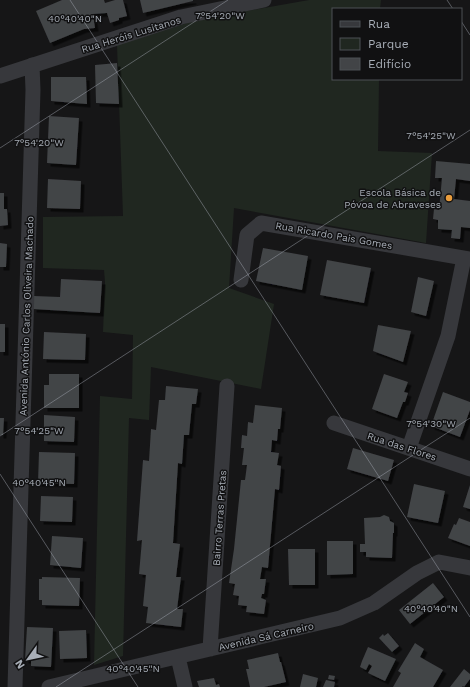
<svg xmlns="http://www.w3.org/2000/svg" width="470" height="687" font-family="'Work Sans',sans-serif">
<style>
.green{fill:#202720}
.building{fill:#424447;filter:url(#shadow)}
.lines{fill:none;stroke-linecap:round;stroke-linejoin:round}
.minor{stroke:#37383c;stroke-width:15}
.ticks{fill:none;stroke:#a8aeb7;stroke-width:1;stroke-opacity:0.45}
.poi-dot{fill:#e99d3d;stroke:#111112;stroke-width:1.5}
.labels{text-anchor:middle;stroke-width:3;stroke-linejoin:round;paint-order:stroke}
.street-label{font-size:10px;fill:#a8aeb7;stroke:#111112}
.poi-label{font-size:10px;fill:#a8aeb7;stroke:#111112;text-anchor:end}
.ticks-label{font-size:10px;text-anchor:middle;fill:#a8aeb7;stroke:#111112;stroke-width:3;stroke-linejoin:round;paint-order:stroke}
</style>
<defs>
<filter id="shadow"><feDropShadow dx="3.5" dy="3.5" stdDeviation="0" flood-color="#0009"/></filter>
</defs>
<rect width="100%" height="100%" fill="#161617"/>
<path class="green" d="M309,0H381L380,9H333V79H379L378,151L432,153L426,243L234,208L229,288L274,304L261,389L151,367L149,420L129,418L123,656L94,665L100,396L132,399L133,335L103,332L105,282L104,270L43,268V217L123,216L117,45L187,23L252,10Z"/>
<path class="building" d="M62,0H104L105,3L115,0H123L127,16L119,18V20L110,23L107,13L93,14L95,28L84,29L50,43L36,11Z
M140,0H193V1L143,13Z
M117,63L119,104L96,103L95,65Z
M51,77H86L87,104L51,101Z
M49,116L79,118L76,165L47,163Z
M436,161L470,164V181L456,179L454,199L470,201V228L461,227L460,239L451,238L452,230L438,229V220L433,219L434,209L439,210L442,178H435Z
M48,179L81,181L80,209L47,208Z
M0,193H4V209H7L8,225L0,226Z
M0,243L7,244L6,267H0Z
M263,248L308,256L302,290L256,281Z
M327,260L371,268L364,303L320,295Z
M418,277L434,281L426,316L411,312Z
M61,279L102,281L100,313L33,309L34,296L60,297Z
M0,324H5V352H0Z
M378,325L411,331L403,362L373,351Z
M44,332L86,334L85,360L43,359Z
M49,374H79V408H44V385H49Z
M384,374L408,382L404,392L408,393L405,402H403L397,418L372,409Z
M166,386L198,389L196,404H192L189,435H184L182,464L178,463L173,543L180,544L176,577H181L177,609H183L181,627L146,623L148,607L143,606L146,575L139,574L142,540L137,541L143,460L149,461L151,429L156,430L159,400H165Z
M443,392L470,402V410L460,437L431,426Z
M255,405L282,408L280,429H278L277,441L272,440L271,452L279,453L277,465L281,466L279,490L275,489L268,568L262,567L260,579H266L264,594H262L261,598L266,600L264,614L246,612L247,606L238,605L239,596L233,595L235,584L229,583L234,549L241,480H245L247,465H242L244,448H241L242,435L247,436L248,422L253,423Z
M44,415L75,417L74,442L44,441Z
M0,418H4L3,435H0Z
M353,448L394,460L388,481L347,469Z
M39,452L75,453L74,484L38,483Z
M414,484L445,491L438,523L407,517Z
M470,485V509L463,507Z
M41,496L73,497L72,522L40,521Z
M384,515L389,517L390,521L394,523V533H393L392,558L366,557V552H360V544H365L364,518L380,517Z
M459,518L470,522V546L448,538L454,524L456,525Z
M52,536L83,538L81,568L50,565Z
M327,541H353V574L327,575Z
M288,549H315V585H289Z
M42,577L80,578L79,606L42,605V600H39V579H42Z
M433,583L444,597L410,624L399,610Z
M27,627L53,628L51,667L31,666V660H25Z
M86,630L87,658L60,659L59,631Z
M388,633L399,646L392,652L379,638L383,634L384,636Z
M415,643L424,649L420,657L443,670L433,687H393L401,673L398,671Z
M368,647L396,659L385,681L368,673L372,666L369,664L366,670L360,667L362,661Z
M278,653L280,662H281L286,682L264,687H250L246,669H249L247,660Z
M464,669L470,674V679L464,687L463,686L462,687H450Z
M303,674L318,678L316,687H300Z
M329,675L335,676L334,680L328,679Z
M214,678L216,685L219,684L220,687H199L197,681Z
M326,680L335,682L334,687H323Z"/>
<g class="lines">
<path class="minor" d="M0,76L181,17L264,0
M241,280L247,235L261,223L470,259
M334,423L470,469
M409,448L448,336L464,258
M210,649L227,386
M178,657L185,687
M15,687L33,90L32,65
M49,687L340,618L374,603L417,573L439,562L470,568"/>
</g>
<path class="ticks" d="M70,0L470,617M447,0L453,9M461,21L470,35M0,148L228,0M0,436L470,130M0,474L138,687M56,687L470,418"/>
<circle class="poi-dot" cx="449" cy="198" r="4"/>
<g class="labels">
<g class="street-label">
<text transform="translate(131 34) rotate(-17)" y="4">Rua Heróis Lusitanos</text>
<text transform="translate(334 235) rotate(10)" y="4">Rua Ricardo Pais Gomes</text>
<text transform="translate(26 316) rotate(-88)" y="4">Avenida António Carlos Oliveira Machado</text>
<text transform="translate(402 446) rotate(18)" y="4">Rua das Flores</text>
<text transform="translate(219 518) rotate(-86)" y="4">Bairro Terras Pretas</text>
<text transform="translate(266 636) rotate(-13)" y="4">Avenida Sá Carneiro</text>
</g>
<g class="poi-label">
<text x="441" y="196">Escola Básica de<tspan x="441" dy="12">Póvoa de Abraveses</tspan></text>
</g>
</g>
<g class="ticks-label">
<text x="220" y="19">7°54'20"W</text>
<text x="75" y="22">40°40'40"N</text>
<text x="431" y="139">7°54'25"W</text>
<text x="39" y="146">7°54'20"W</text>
<text x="431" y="427">7°54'30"W</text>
<text x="39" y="434">7°54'25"W</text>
<text x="39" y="486">40°40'45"N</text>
<text x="431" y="612">40°40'40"N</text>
<text x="133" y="672">40°40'45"N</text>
</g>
<rect x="332" y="8" width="130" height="72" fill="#111112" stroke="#4d5054"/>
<rect x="340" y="21" width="20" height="6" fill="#37383c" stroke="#4d5054"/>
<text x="368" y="28" font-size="12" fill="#a8aeb7">Rua</text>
<rect x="340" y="38" width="20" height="12" fill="#202720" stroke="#4d5054"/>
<text x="368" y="48" font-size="12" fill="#a8aeb7">Parque</text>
<rect x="340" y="58" width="20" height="12" fill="#424447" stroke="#4d5054"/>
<text x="368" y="68" font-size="12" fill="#a8aeb7">Edifício</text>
<g transform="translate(28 659) rotate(237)" stroke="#111112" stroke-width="3" paint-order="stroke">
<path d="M0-3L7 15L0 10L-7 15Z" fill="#a8aeb7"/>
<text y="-6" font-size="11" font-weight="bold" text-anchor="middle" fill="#a8aeb7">N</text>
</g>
</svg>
